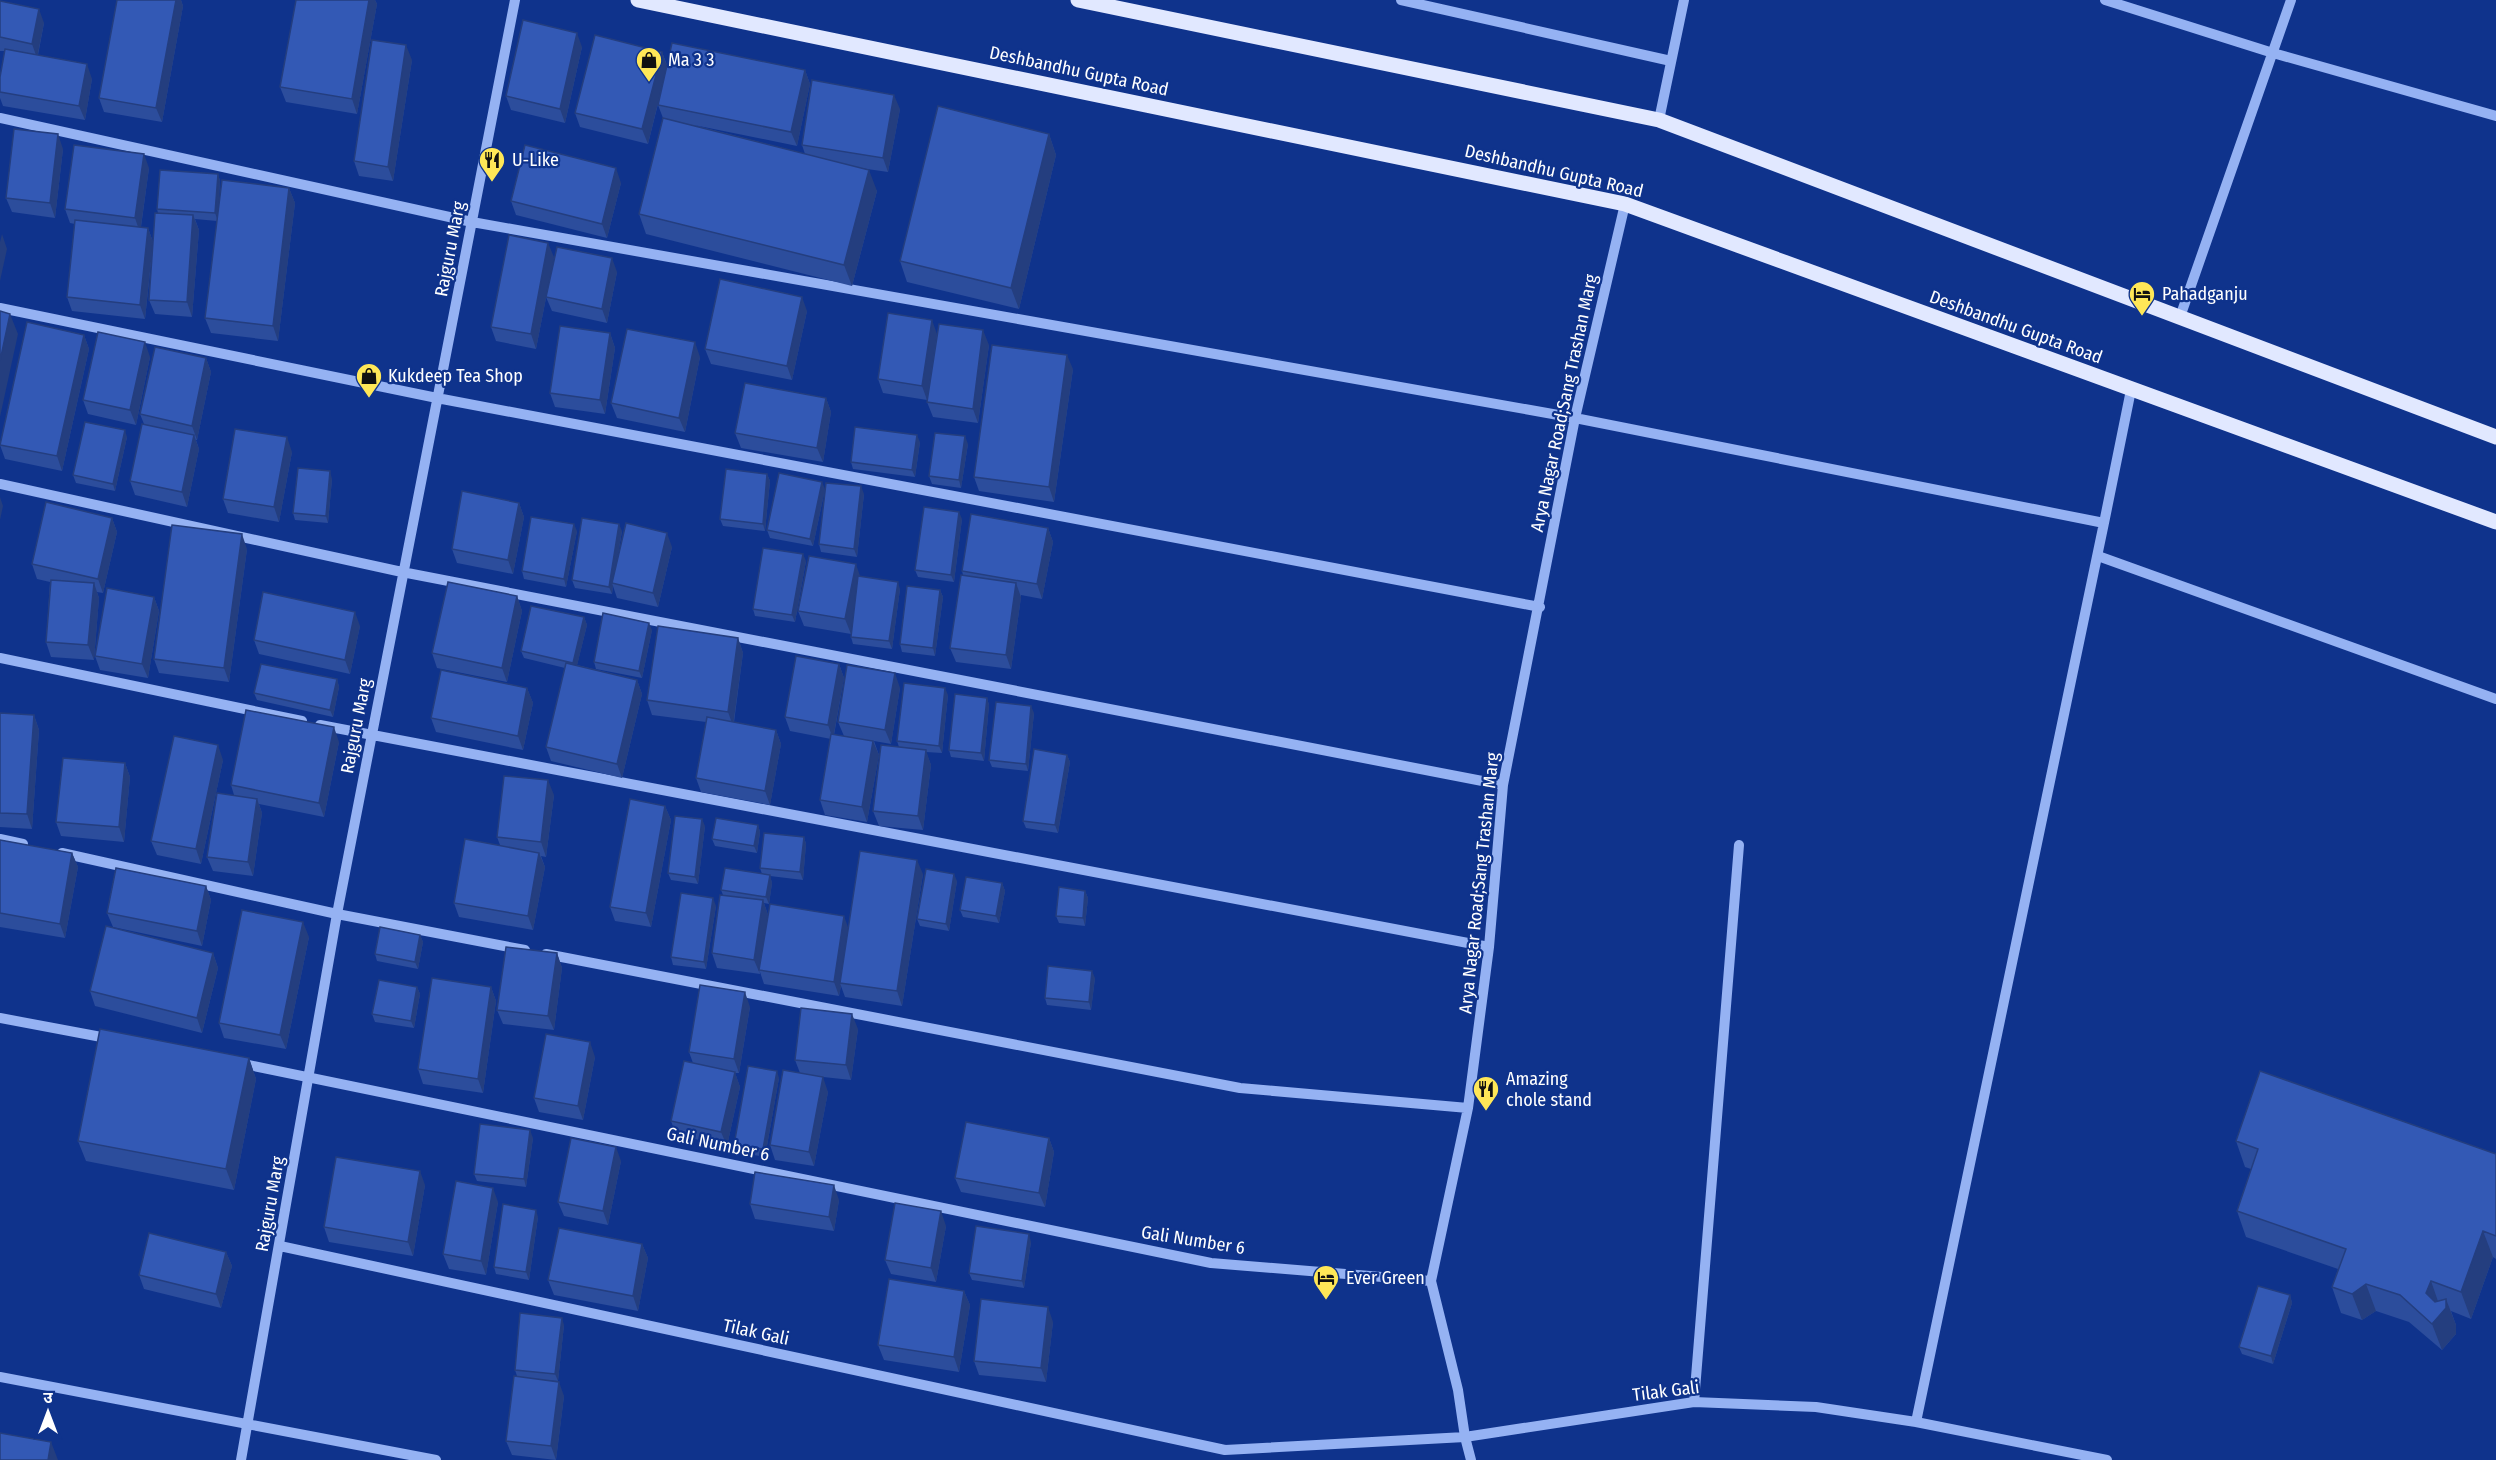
<svg xmlns="http://www.w3.org/2000/svg" width="2496" height="1460" font-family="'Fira Sans Condensed','Noto Sans Devanagari',sans-serif">
<style>
.lines{fill:none;stroke-linecap:round;stroke-linejoin:round}
.minor{stroke:#95b2f3;stroke-width:10}
.major{stroke:#e1e8ff;stroke-width:15}
.wall{fill:#2c4d9c}
.shaded-wall{fill:#243e7f}
.building{fill:#3359b5;stroke:#243e7f;stroke-width:1.5}
.labels{text-anchor:middle;stroke-width:4.5;stroke-linejoin:round;paint-order:stroke}
.poi-label{font-size:18px;fill:#fff;stroke:#0f338c;text-anchor:start}
.street-label{font-size:18px;fill:#fff;stroke:#0f338c}
</style>
<rect width="100%" height="100%" fill="#0f338c"/>
<g class="lines">
<path class="minor" d="M1401,0L1671,61
M2105,0L2273,53L2496,116
M0,118L472,222L1575,418L2104,523L2131,390
M1659,120L1684,0
M0,308L437,398L1540,607
M2180,317L2291,0
M0,484L402,572L1503,785
M2098,556L2496,699
M0,658L302,721
M320,725L1489,947
M0,839L23,844
M62,853L337,914L525,950
M546,954L1240,1088L1468,1108
M0,1018L112,1039
M239,1063L1211,1263L1431,1281
M280,1246L1225,1450L1465,1437L1694,1402L1816,1407L1916,1422L2107,1460
M0,1377L436,1460
M1694,1402L1739,845
M1916,1422L2104,523
M241,1460L337,914L515,0
M1471,1460L1465,1437L1458,1390L1431,1281L1468,1108L1489,947L1503,785L1575,418L1625,204"/>
<path class="major" d="M638,0L1625,204L2496,522
M1078,0L1659,120L2496,437"/>
</g>
<path class="wall" d="M117,0H181L183,6L162,122L104,112L99,98Z
M296,0H375L377,4L357,114L286,102L280,87Z
M0,1L44,23L38,55L92,79L85,120L3,106L0,98V77L5,51H0Z
M582,47L565,123L511,110L506,96Z
M662,52L667,65L805,70L810,84L797,146L694,125L805,154L802,145L900,109L888,172L860,168L877,191L852,286L646,234L639,214L663,118L658,105L665,76L648,144L580,127L575,113Z
M412,60L393,181L359,176L354,161Z
M1049,134L1056,155L1019,309L907,282L900,261Z
M63,149L55,218L12,212L6,198Z
M149,168L141,227L148,228L153,242L158,213L157,209L218,174L220,181L218,213L289,188L295,203L278,341L211,333L205,318L217,221L195,219L199,230L192,317L155,314L149,300L153,245L145,319L72,311L67,297L75,224L70,223L65,209Z
M621,183L607,238L516,215L511,201Z
M554,257L536,349L496,341L491,327Z
M617,272L607,323L552,311L546,297Z
M807,311L792,380L711,364L705,349Z
M610,333L615,348L605,414L555,407L550,393Z
M937,334L989,345L978,423L933,417L927,402L934,358L927,400L883,393L878,379Z
M84,335L89,349L62,471L5,459L0,445Z
M150,357L136,425L88,414L83,400Z
M700,357L685,432L617,418L611,403Z
M206,358L211,372L197,440H196L199,449L187,507L135,495L130,481L144,424L140,414Z
M1073,369L1054,502L979,491L974,477Z
M826,398L831,412L823,462L741,448L735,433Z
M127,437L115,491L76,483L73,475Z
M920,442L915,477L853,469L851,462Z
M968,444L961,488L932,484L929,476Z
M292,452L279,522L228,513L223,499Z
M767,474L770,481L765,531L723,526L720,519Z
M332,479L328,523L295,520L293,513Z
M825,489L813,546L770,538L767,530Z
M864,494L857,557L821,552L819,544Z
M519,503L524,517L513,574L457,563L452,549Z
M112,518L117,532L103,593L97,592L99,598L94,660L51,657L46,642L50,582L37,579L32,564Z
M962,519L954,582L918,577L915,570Z
M1048,528L1053,542L1042,599L1021,595V597L1011,669L956,662L950,648L963,575L962,571Z
M577,531L566,587L524,579L522,571Z
M622,531L616,567L672,547L658,607L617,598L613,586L612,594L575,588L572,580Z
M247,549L229,682L159,673L154,659Z
M806,561L795,622L755,616L753,609Z
M860,576L900,589L892,649L853,644L851,637L852,626L851,634L804,626L798,611Z
M940,590L943,597L935,656L902,652L900,644Z
M517,596L522,611L507,682L437,668L432,653Z
M154,597L159,611L148,678L100,670L95,656Z
M584,617L587,625L577,665L637,680L642,694L622,778L551,761L546,747L565,668L524,658L521,651Z
M360,626L350,674L259,654L254,640Z
M652,630L642,678L596,669L594,662Z
M738,638L743,653L734,722L776,730L781,744L770,805L701,792L696,778L706,722L652,715L647,700Z
M839,664L844,678L834,735L844,736L838,722L900,688L891,744L874,741L879,755L867,822L825,815L820,800L831,739L790,731L785,717Z
M337,679L339,687L333,717L257,700L254,693Z
M527,688L533,703L523,750L436,732L431,718Z
M948,695L942,753L926,752L931,765L923,830L879,826L873,811L899,747L897,741Z
M987,698L989,705L984,761L951,757L949,750Z
M0,713L34,715L39,730L32,829L0,827Z
M1034,713L1028,771L992,767L989,760Z
M339,742L324,817L259,804L262,813L253,876L213,871L207,857L234,795L231,785Z
M1067,755L1070,762L1058,833L1026,828L1023,821Z
M223,760L201,864L157,855L151,841Z
M125,763L130,777L124,842L61,836L56,822Z
M554,795L546,857L541,856L545,867L533,930L459,917L454,903L500,845L497,837Z
M665,806L671,820L651,927L615,921L610,907Z
M758,825L760,832L757,853L715,846L712,839Z
M705,826L698,884L671,880L668,873Z
M804,837L806,844L803,880L770,876L772,883L769,904L764,903L768,915L848,928L923,874L902,1006L845,997L841,986L839,996L764,984L760,972V974L717,968L712,953L723,895L721,890L762,874L760,868Z
M0,840L72,853L78,867L65,938L0,927Z
M957,881L949,931L920,926L917,919Z
M1002,883L1005,891L999,923L963,917L960,910Z
M206,886L211,900L202,946L113,927L107,913Z
M1085,891L1088,898L1085,926L1059,923L1056,916Z
M716,906L706,969L673,965L671,957Z
M420,935L423,942L418,969L377,961L375,954Z
M309,937L286,1049L224,1038L219,1023Z
M213,953L218,968L202,1033L95,1006L90,991Z
M557,953L562,968L554,1030L503,1024L497,1010Z
M1095,978L1091,1010L1047,1005L1045,998Z
M417,987L420,994L414,1028L375,1022L372,1014Z
M491,987L496,1001L483,1093L423,1084L418,1069Z
M750,1007L739,1073H735L740,1087L727,1146L676,1135L671,1121L693,1063L689,1052Z
M858,1029L851,1080L814,1076L828,1092L814,1166L775,1160L770,1145L800,1073L795,1060Z
M595,1057L583,1120L539,1112L534,1098Z
M249,1058L256,1079L234,1190L86,1161L78,1141Z
M779,1078L765,1157L736,1152L734,1145Z
M533,1138L526,1187L477,1181L474,1174Z
M1049,1138L1054,1152L1045,1207L961,1192L955,1178Z
M2236,1141L2496,1154V1259L2493,1257L2471,1319L2451,1311L2456,1325V1334L2442,1350L2409,1322L2376,1311L2362,1320L2341,1313L2332,1287L2338,1269L2246,1237L2237,1211L2251,1169L2245,1167Z
M621,1161L608,1225L564,1216L558,1202Z
M425,1185L413,1256L329,1242L324,1227Z
M839,1200L834,1231L755,1219L750,1204Z
M498,1202L486,1275L449,1269L443,1254Z
M538,1217L529,1280L496,1274L494,1267Z
M946,1226L936,1282L891,1274L885,1260Z
M1031,1242L1024,1288L972,1280L969,1273Z
M642,1244L648,1258L638,1311L554,1295L548,1280Z
M226,1252L232,1266L221,1308L144,1289L139,1275Z
M964,1291L970,1305L959,1372L884,1360L878,1345Z
M2290,1295L2292,1303L2273,1364L2242,1354L2239,1347Z
M1053,1322L1046,1382L979,1375L974,1361Z
M564,1325L558,1381L545,1380L564,1396L556,1460L512,1455L506,1441L517,1376L515,1370Z"/>
<path class="shaded-wall" d="M176,0H181L183,6L162,122L156,108Z
M369,0H375L377,4L357,114L352,99Z
M39,9L44,23L37,58L32,44Z
M577,33L582,47L565,123L560,109Z
M406,45L412,60L393,181L388,167Z
M662,52L667,66L648,144L642,129Z
M87,64L92,79L85,120L79,106Z
M805,70L810,84L797,146L791,132Z
M894,95L900,109L888,172L883,158Z
M58,134L63,149L55,218L50,203Z
M1049,134L1056,155L1019,309L1011,288Z
M144,154L149,168L140,233L135,218Z
M616,168L621,183L607,238L602,224Z
M869,170L877,191L852,286L844,265Z
M218,174L220,181L218,221L215,213Z
M289,188L295,203L278,341L273,326Z
M193,215L199,230L192,317L187,302Z
M148,228L153,242L145,319L140,305Z
M2,234L7,249L0,281V242Z
M548,243L554,257L536,349L531,334Z
M612,258L617,272L607,323L602,309Z
M802,297L807,311L792,380L787,366Z
M10,314L18,334L0,417V361Z
M932,320L937,334L927,400L922,386Z
M983,330L989,345L978,423L973,409Z
M610,333L615,348L605,414L600,400Z
M84,335L89,349L62,471L57,456Z
M145,342L150,357L136,425L130,410Z
M695,342L700,357L685,432L679,418Z
M1067,355L1073,369L1054,502L1049,487Z
M206,358L211,372L197,440L192,426Z
M826,398L831,412L823,462L817,448Z
M125,430L127,437L115,491L113,484Z
M194,435L199,449L187,507L182,492Z
M917,435L920,442L915,477L912,470Z
M965,436L968,444L961,488L959,480Z
M287,437L292,452L279,522L274,507Z
M330,471L332,479L328,523L326,516Z
M767,474L770,481L765,531L763,524Z
M822,482L825,489L813,546L810,539Z
M861,486L864,494L857,557L854,549Z
M0,497L3,506L0,520Z
M519,503L524,517L513,574L508,560Z
M959,512L962,519L954,582L951,575Z
M112,518L117,532L103,593L98,579Z
M574,524L577,531L566,587L564,579Z
M619,524L622,531L613,584L612,583L613,586L612,594L609,587Z
M1048,528L1053,542L1042,599L1037,584Z
M667,533L672,547L658,607L653,593Z
M242,534L247,549L229,682L224,668Z
M803,554L806,561L795,622L792,615Z
M856,564L861,579L851,634L845,619Z
M898,582L900,589L892,649L889,641Z
M94,583L99,598L94,660L88,645Z
M1016,583L1021,597L1011,669L1006,655Z
M940,590L943,597L935,656L933,648Z
M517,596L522,611L507,682L502,668Z
M154,597L159,611L148,678L142,664Z
M355,612L360,626L350,674L345,660Z
M584,617L587,625L576,670L573,663Z
M649,623L652,630L642,678L639,671Z
M738,638L743,653L733,726L728,712Z
M839,664L844,678L833,739L828,725Z
M895,673L900,688L891,744L885,730Z
M337,679L339,687L333,717L330,710Z
M637,680L642,694L622,778L617,764Z
M527,688L533,703L523,750L518,736Z
M945,688L948,695L942,753L939,746Z
M987,698L989,705L984,761L981,753Z
M1031,706L1034,713L1028,771L1026,764Z
M34,715L39,730L32,829L27,814Z
M334,727L339,742L324,817L319,803Z
M776,730L781,744L770,805L765,791Z
M873,741L879,755L867,822L862,807Z
M218,745L223,760L201,864L196,849Z
M926,750L931,765L923,830L918,816Z
M1067,755L1070,762L1058,833L1055,825Z
M125,763L130,777L124,842L119,827Z
M548,780L554,795L546,857L541,842Z
M257,799L262,813L253,876L248,862Z
M665,806L671,820L651,927L646,913Z
M702,819L705,826L698,884L695,877Z
M758,825L760,832L757,853L754,846Z
M804,837L806,844L803,880L800,872Z
M72,853L78,867L65,938L60,924Z
M539,853L545,867L533,930L528,916Z
M917,860L923,874L902,1006L897,991Z
M954,874L957,881L949,931L946,924Z
M770,875L772,883L769,904L766,897Z
M1002,883L1005,891L999,923L996,916Z
M206,886L211,900L202,946L197,931Z
M1085,891L1088,898L1085,926L1083,918Z
M713,898L716,906L706,969L704,962Z
M763,900L768,915L759,970L760,974L754,960Z
M844,916L849,930L840,983L841,986L839,996L834,982Z
M303,922L309,937L286,1049L280,1035Z
M420,935L423,942L418,969L415,962Z
M213,953L218,968L202,1033L197,1018Z
M557,953L562,968L554,1030L548,1016Z
M1092,971L1095,978L1091,1010L1089,1002Z
M417,987L420,994L414,1028L411,1021Z
M491,987L496,1001L483,1093L478,1079Z
M745,992L750,1007L739,1073L734,1059Z
M852,1014L858,1029L851,1080L846,1065Z
M590,1042L595,1057L583,1120L578,1106Z
M249,1058L256,1079L234,1190L226,1169Z
M777,1071L779,1078L765,1157L763,1149Z
M735,1072L740,1087L727,1146L721,1132Z
M823,1077L828,1092L814,1166L809,1152Z
M530,1130L533,1138L526,1187L524,1179Z
M1049,1138L1054,1152L1045,1207L1039,1193Z
M616,1147L621,1161L608,1225L603,1211Z
M420,1171L425,1185L413,1256L408,1242Z
M834,1185L839,1200L834,1231L829,1217Z
M493,1188L498,1202L486,1275L481,1261Z
M536,1210L538,1217L529,1280L526,1272Z
M941,1211L946,1226L936,1282L931,1268Z
M2483,1231L2493,1257L2471,1319L2461,1292Z
M1029,1234L1031,1242L1024,1288L1022,1281Z
M642,1244L648,1258L638,1311L633,1296Z
M226,1252L232,1266L221,1308L216,1294Z
M2431,1281L2440,1307L2426,1293Z
M2366,1284L2376,1311L2362,1320L2352,1294Z
M964,1291L970,1305L959,1372L954,1357Z
M2290,1295L2292,1303L2273,1364L2271,1356Z
M2446,1299L2456,1325V1334L2442,1350L2432,1324Z
M1048,1307L1053,1322L1046,1382L1041,1368Z
M562,1318L564,1325L558,1381L555,1374Z
M559,1382L564,1396L556,1460L551,1446Z
M51,1442L58,1460H48Z"/>
<path class="building" d="M117,0H176L156,108L99,98Z
M296,0H369L352,99L280,87Z
M0,1L39,9L32,44L0,37Z
M523,20L577,33L560,109L506,96Z
M595,35L662,52L642,129L575,113Z
M372,40L406,45L388,167L354,161Z
M672,43L805,70L791,132L658,105Z
M5,49L87,64L79,106L0,92V77Z
M812,80L894,95L883,158L802,145Z
M938,106L1049,134L1011,288L900,261Z
M663,118L869,170L844,265L639,214Z
M14,129L58,134L50,203L6,198Z
M74,145L144,154L135,218L65,209Z
M525,145L616,168L602,224L511,201Z
M160,170L218,174L215,213L157,209Z
M222,180L289,188L273,326L205,318Z
M155,213L193,215L187,302L149,300Z
M75,220L148,228L140,305L67,297Z
M509,235L548,243L531,334L491,327Z
M557,247L612,258L602,309L546,297Z
M720,279L802,297L787,366L705,349Z
M0,311L10,314L0,361Z
M888,313L932,320L922,386L878,379Z
M27,322L84,335L57,456L0,445Z
M939,324L983,330L973,409L927,402Z
M560,326L610,333L600,400L550,393Z
M627,329L695,342L679,418L611,403Z
M98,332L145,342L130,410L83,400Z
M992,345L1067,355L1049,487L974,477Z
M155,347L206,358L192,426L140,414Z
M745,383L826,398L817,448L735,433Z
M85,422L125,430L113,484L73,475Z
M142,424L194,435L182,492L130,481Z
M855,427L917,435L912,470L851,462Z
M235,429L287,437L274,507L223,499Z
M935,433L965,436L959,480L929,476Z
M298,468L330,471L326,516L293,513Z
M726,469L767,474L763,524L720,519Z
M779,473L822,482L810,539L767,530Z
M826,483L861,486L854,549L819,544Z
M462,491L519,503L508,560L452,549Z
M46,502L112,518L98,579L32,564Z
M924,507L959,512L951,575L915,570Z
M971,514L1048,528L1037,584L962,571Z
M531,517L574,524L564,579L522,571Z
M582,518L619,524L609,587L572,580Z
M626,523L667,533L653,593L612,583Z
M172,525L242,534L224,668L154,659Z
M763,548L803,554L792,615L753,609Z
M809,556L856,564L845,619L798,611Z
M961,575L1016,583L1006,655L950,648Z
M858,576L898,582L889,641L851,637Z
M51,580L94,583L88,645L46,642Z
M448,582L517,596L502,668L432,653Z
M907,586L940,590L933,648L900,644Z
M107,588L154,597L142,664L95,656Z
M263,592L355,612L345,660L254,640Z
M531,606L584,617L573,663L521,651Z
M603,613L649,623L639,671L594,662Z
M658,626L738,638L728,712L647,700Z
M796,656L839,664L828,725L785,717Z
M566,663L637,680L617,764L546,747Z
M261,664L337,679L330,710L254,693Z
M847,665L895,673L885,730L838,722Z
M441,670L527,688L518,736L431,718Z
M904,683L945,688L939,746L897,741Z
M955,694L987,698L981,753L949,750Z
M996,702L1031,706L1026,764L989,760Z
M246,710L334,727L319,803L231,785Z
M0,713L34,715L27,814L0,813Z
M707,717L776,730L765,791L696,778Z
M831,734L873,741L862,807L820,800Z
M174,736L218,745L196,849L151,841Z
M881,745L926,750L918,816L873,811Z
M1034,749L1067,755L1055,825L1023,821Z
M63,758L125,763L119,827L56,822Z
M504,776L548,780L541,842L497,837Z
M217,793L257,799L248,862L207,857Z
M630,799L665,806L646,913L610,907Z
M675,816L702,819L695,877L668,873Z
M716,818L758,825L754,846L712,839Z
M764,833L804,837L800,872L760,868Z
M465,839L539,853L528,916L454,903Z
M0,840L72,853L60,924L0,913Z
M860,851L917,860L897,991L840,983Z
M116,868L206,886L197,931L107,913Z
M725,868L770,875L766,897L721,890Z
M926,869L954,874L946,924L917,919Z
M966,877L1002,883L996,916L960,910Z
M1059,887L1085,891L1083,918L1056,916Z
M681,893L713,898L704,962L671,957Z
M720,895L763,900L754,960L712,953Z
M770,904L844,916L834,982L759,970Z
M242,910L303,922L280,1035L219,1023Z
M106,926L213,953L197,1018L90,991Z
M380,927L420,935L415,962L375,954Z
M506,947L557,953L548,1016L497,1010Z
M1048,966L1092,971L1089,1002L1045,998Z
M432,978L491,987L478,1079L418,1069Z
M379,980L417,987L411,1021L372,1014Z
M700,985L745,992L734,1059L689,1052Z
M801,1008L852,1014L846,1065L795,1060Z
M100,1029L249,1058L226,1169L78,1141Z
M546,1034L590,1042L578,1106L534,1098Z
M684,1061L735,1072L721,1132L671,1121Z
M748,1066L777,1071L763,1149L734,1145Z
M783,1070L823,1077L809,1152L770,1145Z
M2260,1071L2496,1154V1236L2483,1231L2461,1292L2431,1281L2426,1293L2435,1302L2446,1299V1308L2432,1324L2400,1295L2366,1284L2352,1294L2332,1287L2346,1249L2237,1211L2258,1149L2236,1141Z
M966,1122L1049,1138L1039,1193L955,1178Z
M480,1124L530,1130L524,1179L474,1174Z
M571,1138L616,1147L603,1211L558,1202Z
M336,1157L420,1171L408,1242L324,1227Z
M755,1172L834,1185L829,1217L750,1204Z
M456,1181L493,1188L481,1261L443,1254Z
M895,1203L941,1211L931,1268L885,1260Z
M503,1204L536,1210L526,1272L494,1267Z
M976,1226L1029,1234L1022,1281L969,1273Z
M559,1228L642,1244L633,1296L548,1280Z
M149,1233L226,1252L216,1294L139,1275Z
M889,1279L964,1291L954,1357L878,1345Z
M2258,1286L2290,1295L2271,1356L2239,1347Z
M981,1299L1048,1307L1041,1368L974,1361Z
M520,1313L562,1318L555,1374L515,1370Z
M514,1376L559,1382L551,1446L506,1441Z
M0,1433L51,1442L48,1460H0Z"/>
<defs>
<g id="shop-pin" transform="scale(1.35)"><path d="M0 17L-7.5 6A9.5 9.5 0 1 1 7.5 6Z" fill="#ffe757" stroke="#0f338c"/><path d="M-5-2.5h2.3a2.7 3.5 0 0 1 5.4 0H5L5.5 6h-11ZM-1.5-2.5h3a1.5 2.3 0 0 0-3 0Z" fill="#111"/></g>
<g id="restaurant-pin" transform="scale(1.35)"><path d="M0 17L-7.5 6A9.5 9.5 0 1 1 7.5 6Z" fill="#ffe757" stroke="#0f338c"/><path d="M-5-6h1v4h1v-4h1v4h1v-4h1v5L-1.5 .5V6h-2V.5L-5-1ZM5-6V6H3V1.5H1.5Q1.5-4 5-6Z" fill="#111"/></g>
<g id="hotel-pin" transform="scale(1.35)"><path d="M0 17L-7.5 6A9.5 9.5 0 1 1 7.5 6Z" fill="#ffe757" stroke="#0f338c"/><path d="M-6-4.5h1.5V1H6V5H4.5V3h-9V5H-6ZM-4 0a1.8 1.8 0 1 1 3.6 0ZM.5 0V-2.5h3Q6-2.5 6 0Z" fill="#111"/></g>
</defs>
<g fill-rule="evenodd">
<use href="#shop-pin" x="649" y="60"/>
<use href="#restaurant-pin" x="492" y="160"/>
<use href="#hotel-pin" x="2142" y="294"/>
<use href="#shop-pin" x="369" y="376"/>
<use href="#restaurant-pin" x="1486" y="1089"/>
<use href="#hotel-pin" x="1326" y="1278"/>
</g>
<g class="labels">
<g class="poi-label">
<text x="668" y="66">Ma 3 3</text>
<text x="512" y="166">U-Like</text>
<text x="2162" y="300">Pahadganju</text>
<text x="388" y="382">Kukdeep Tea Shop</text>
<text x="1506" y="1085">Amazing<tspan x="1506" dy="21">chole stand</tspan></text>
<text x="1346" y="1284">Ever Green</text>
</g>
<g class="street-label">
<text transform="translate(1079 71) rotate(12)" y="6">Deshbandhu Gupta Road</text>
<text transform="translate(1554 171) rotate(13)" y="6">Deshbandhu Gupta Road</text>
<text transform="translate(450 249) rotate(-79)" y="6">Rajguru Marg</text>
<text transform="translate(2016 327) rotate(20)" y="6">Deshbandhu Gupta Road</text>
<text transform="translate(1564 403) rotate(-78)" y="6">Arya Nagar Road;Sang Trashan Marg</text>
<text transform="translate(356 726) rotate(-79)" y="6">Rajguru Marg</text>
<text transform="translate(1479 883) rotate(-84)" y="6">Arya Nagar Road;Sang Trashan Marg</text>
<text transform="translate(718 1144) rotate(12)" y="6">Gali Number 6</text>
<text transform="translate(270 1204) rotate(-80)" y="6">Rajguru Marg</text>
<text transform="translate(1193 1240) rotate(9)" y="6">Gali Number 6</text>
<text transform="translate(756 1332) rotate(12)" y="6">Tilak Gali</text>
<text transform="translate(1666 1391) rotate(-7)" y="6">Tilak Gali</text>
</g>
</g>
<g transform="translate(48 1412)" stroke="#0f338c" stroke-width="4.5" paint-order="stroke">
<path d="M0-4.5L10 22L0 15L-10 22Z" fill="#ffffff"/>
<text y="-9" font-size="16" font-weight="bold" text-anchor="middle" fill="#ffffff">उ</text>
</g>
</svg>
